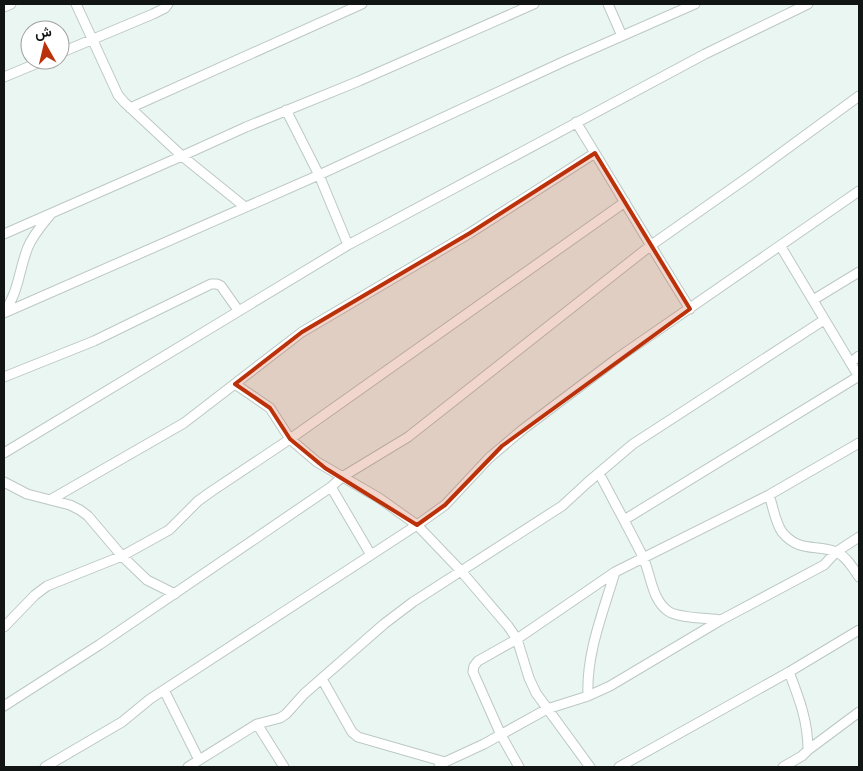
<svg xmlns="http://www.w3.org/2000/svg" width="863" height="771" font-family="'Varela Round',Vazirmatn,sans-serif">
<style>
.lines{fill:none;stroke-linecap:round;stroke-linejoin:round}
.minor-casing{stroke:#bcc8c4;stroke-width:11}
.minor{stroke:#fff;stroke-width:9}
.marked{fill:#bb310a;fill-opacity:0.2;stroke:#bb310a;stroke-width:4;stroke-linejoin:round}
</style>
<rect width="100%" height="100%" fill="#eaf6f2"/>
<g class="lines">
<g class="minor-casing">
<path id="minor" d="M76,4L118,95L124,102L182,156L245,207
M608,4L622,36
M4,7L11,4
M60,53L153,14L165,8L168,4
M4,77L45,60
M130,108L362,4
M286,110L319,175L348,245
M576,122C614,184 651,247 690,309
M4,234L182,156L246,127L359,81L534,4
M781,247L859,377
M813,300L859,272
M4,312C19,292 19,269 28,247C33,235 42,225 50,215
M4,313L319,175L565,61L695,4
M851,362L859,356
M4,377L94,341L211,284H217L221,286L238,310
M235,384L270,408L290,439L317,462L379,498L417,525L461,571L508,626L517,639L529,678L536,693L590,767
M4,453L348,245L705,54L808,4
M599,473C613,500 628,527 642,555C651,573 651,599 668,611C677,618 708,618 721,620
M4,482L27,494L70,505L80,510L88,516L122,556L147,580L175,594
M331,487L371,555
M769,495C773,506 775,522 782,532C799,553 816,544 836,552C846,556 853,568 859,577
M50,500L184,423L302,332L470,233L595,153
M624,520L859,376
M4,627L35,595L47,586L122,556L169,530L198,501L212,491L290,439L625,202
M789,672C799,698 808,721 808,750
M322,679L352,732L358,737L445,762
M164,690L199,760
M588,696C586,653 603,613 615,572
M4,706L99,645L331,487L342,477L408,437L650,246L751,175L859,96
M257,724L284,767
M45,767L122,722L150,699L417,525L445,505L489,458L522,430L619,357L859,191
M188,767L257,724L280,718L286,714L304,694L384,624L413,602L562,506L587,483L633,444L824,320
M439,767L445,762L484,744L547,709L588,696L610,686L721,620L824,565L836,552L859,537
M519,767L501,735L473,672L474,666L478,661L517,639L615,572L769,495L859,443
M619,767L789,672L859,630
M783,767L802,756L808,750L859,712"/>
</g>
<use href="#minor" class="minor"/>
</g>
<path class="marked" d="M595,153L690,309L502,446L445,505L417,525L325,468L290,439L270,408L235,384L302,332L470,233Z"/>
<rect width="863" height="771" fill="none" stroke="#111513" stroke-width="10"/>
<g transform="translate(45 45) rotate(352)"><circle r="24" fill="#ffffff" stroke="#a0a1a1"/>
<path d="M0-4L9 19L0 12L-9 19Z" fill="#bb310a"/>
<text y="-8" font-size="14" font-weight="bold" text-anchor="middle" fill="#111513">ش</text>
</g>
</svg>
